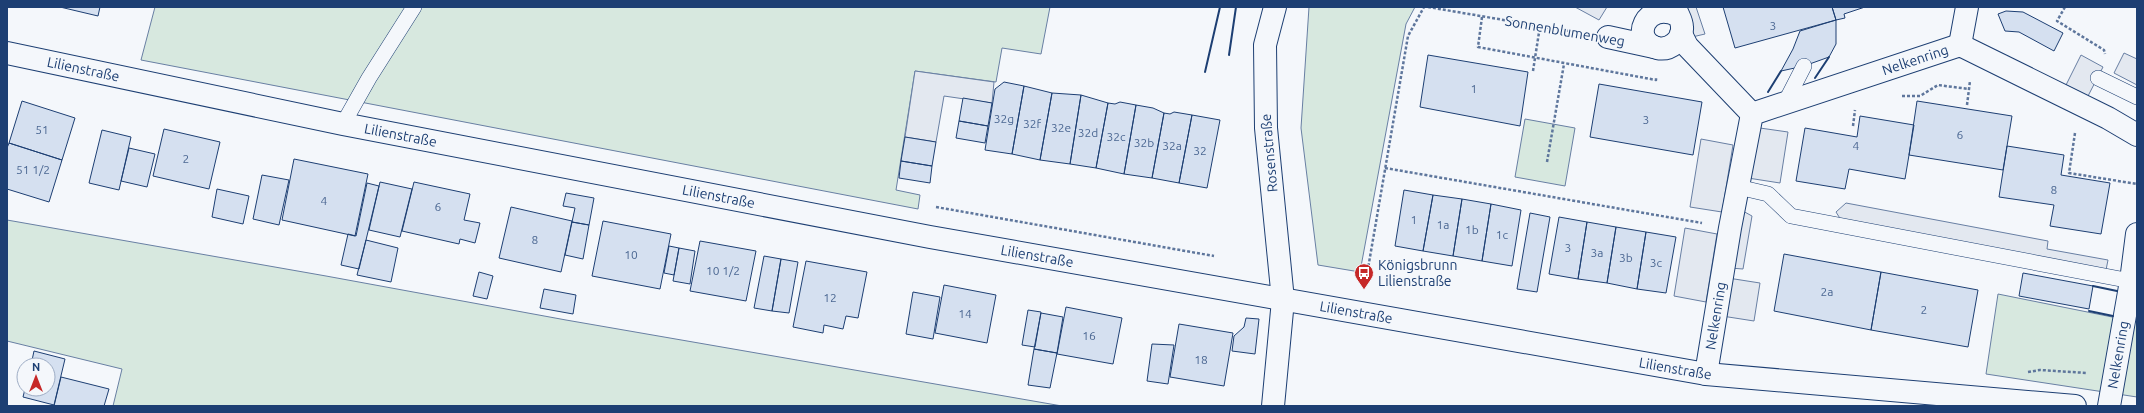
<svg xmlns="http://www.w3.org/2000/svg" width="2144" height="413" font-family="Ubuntu,sans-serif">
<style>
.green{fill:#d7e8df;stroke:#687fa3}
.parking{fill:#e3e8f0;stroke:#687fa3}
.building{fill:#d5e0f0;stroke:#1d3f73}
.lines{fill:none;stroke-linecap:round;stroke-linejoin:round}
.lane-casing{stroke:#1d3f73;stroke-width:16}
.street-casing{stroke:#1d3f73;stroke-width:24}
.path{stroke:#5e769c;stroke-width:2.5;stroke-dasharray:3 2;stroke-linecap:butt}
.lane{stroke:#f4f7fb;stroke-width:15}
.street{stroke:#f4f7fb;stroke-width:22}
.wall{stroke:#1d3f73;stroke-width:2}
.labels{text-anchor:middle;stroke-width:3;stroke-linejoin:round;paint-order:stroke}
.number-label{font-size:12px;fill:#4b6792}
.street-label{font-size:14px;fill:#1d3f73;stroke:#f4f7fb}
.poi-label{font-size:14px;fill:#1d3f73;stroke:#f4f7fb;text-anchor:start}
</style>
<rect width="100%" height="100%" fill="#f4f7fb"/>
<path class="green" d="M155,7H1050L1041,54L1002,48L996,82L915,71L896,190L920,195L918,209L141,60Z
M1309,7H1415L1406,24L1360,272L1318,265L1301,128Z
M1525,119L1575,128L1565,186L1515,177Z
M7,220L326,276L566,320L1062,406H113L122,369L7,341Z
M1998,294L2137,322V397L1986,374Z"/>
<path class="parking" d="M1575,7H1607L1599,20Z
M1683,7H1696L1705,34L1692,37Z
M2124,53L2137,59V85L2114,73Z
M2081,55L2103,67L2088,96L2066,85Z
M915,71L994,82L992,103L944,96L936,142L905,137Z
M1760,128L1788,132L1780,183L1748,178Z
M1701,139L1733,145L1722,212L1690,207Z
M1846,203L2048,241L2047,249L2108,260L2105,275L1846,228L1836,212Z
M1741,210L1752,216L1743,269L1730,268Z
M1685,228L1717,234L1706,302L1674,296Z
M1728,278L1760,283L1754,321L1722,316Z"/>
<path class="building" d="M60,7H100L98,16Z
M1723,7H1832L1836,20L1735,48Z
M1832,7H1865L1844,14L1845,18L1836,20Z
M2006,11L2023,12L2063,33L2054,51L2019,32L2005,31L1998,14Z
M1836,20V44L1829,57L1804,66L1781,71L1793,49L1800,31Z
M1428,55L1528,72L1520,126L1420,107Z
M1004,82L1024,86L1012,154L985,150L995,89Z
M1599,84L1702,102L1693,155L1590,137Z
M1024,86L1052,93L1040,160L1012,154Z
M1052,93L1081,95L1070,164L1040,160Z
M1081,95L1108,103L1096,168L1070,164Z
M963,98L992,103L988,126L959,121Z
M22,101L75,118L62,160L9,143Z
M1917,101L2012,116L2003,170L1909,155Z
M1120,102L1136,105L1124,174L1096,168L1108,103L1115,104Z
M1136,105L1153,108L1164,113L1152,178L1124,174Z
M1174,112L1192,115L1179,183L1152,178L1164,113L1170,114Z
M1192,115L1220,120L1207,188L1179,183Z
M1860,116L1914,125L1905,179L1849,169L1845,189L1796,181L1805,128L1857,137Z
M959,121L988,126L985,143L956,138Z
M164,129L220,142L209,189L153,176Z
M102,130L131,137L119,190L89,183Z
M905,137L936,142L932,166L901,161Z
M9,143L62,160L49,202L7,189V148Z
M2007,146L2064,155L2061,175L2110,183L2101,234L2050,226L2054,205L1999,197Z
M129,148L155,154L147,187L121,181Z
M294,159L368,174L355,236L282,220Z
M901,161L932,166L930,183L899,178Z
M262,175L289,180L279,225L253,219Z
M380,182L412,189L400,237L369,230Z
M414,182L470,194L464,220L480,223L475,243L460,239L459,244L402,231Z
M367,183L379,186L359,269L341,265L348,234L356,236Z
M217,189L249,196L243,224L212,217Z
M1404,190L1433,195L1423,251L1395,246Z
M566,193L594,198L589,225L572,222L575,208L563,206Z
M1433,195L1462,199L1453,256L1423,251Z
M1462,199L1491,204L1482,261L1453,256Z
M1491,204L1521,210L1512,266L1482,261Z
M511,207L572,221L561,272L499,258Z
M1530,213L1550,217L1537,292L1517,289Z
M1559,217L1587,222L1578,279L1549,274Z
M603,221L671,234L660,289L592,276Z
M572,222L589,225L583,259L565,255Z
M1587,222L1616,227L1607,283L1578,279Z
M1616,227L1646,232L1637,289L1607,283Z
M1646,232L1676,237L1666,293L1637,289Z
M366,240L398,248L391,282L357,275Z
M700,241L756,251L746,301L690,291Z
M669,246L679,248L674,275L664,273Z
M679,248L695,251L690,284L673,281Z
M1784,254L1881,272L1871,330L1774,311Z
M764,256L781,259L772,311L754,308Z
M781,259L798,262L789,313L772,311Z
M806,261L867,272L858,318L846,316L843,329L824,325L823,333L793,327Z
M479,272L493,276L487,299L473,296Z
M1881,272L1978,290L1968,347L1871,330Z
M2023,273L2093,286L2089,309L2019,296Z
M944,285L996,295L987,343L935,333Z
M544,289L576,295L573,314L540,308Z
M913,292L940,297L933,339L906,334Z
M1066,307L1122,318L1113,364L1057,354Z
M1028,310L1041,312L1035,347L1022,345Z
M1041,313L1063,317L1057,353L1034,349Z
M1246,318L1259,319L1255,354L1232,351L1234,336L1244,327Z
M1179,324L1233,333L1224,386L1170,377Z
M1152,344L1174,345L1168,384L1147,381Z
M1034,349L1057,353L1050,388L1028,385Z
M34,351L65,359L54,405L23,397L25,389H48V365H31Z
M61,377L109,389L104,406H54Z"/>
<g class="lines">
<g class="lane-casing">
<path id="lane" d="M2098,78L2137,97
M1785,103L1804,66
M343,124L369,78L414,7
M1738,187L1768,194L1791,216L2131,281"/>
</g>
<g class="street-casing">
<g id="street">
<path d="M1675,7C1677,14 1682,20 1682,27C1683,40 1670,51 1657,48C1629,40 1646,0 1677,15"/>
<path d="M1681,34L1687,46L1752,114"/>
<path d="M1608,37L1654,47"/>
<path d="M1960,45L1967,7"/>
<path id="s1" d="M7,53L343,124L930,237L1706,374L2075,406"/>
<path id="s2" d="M1706,374L1730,228L1752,114L1960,45L2108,118L2137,135"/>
<path d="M1273,406L1283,300L1266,128L1265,45L1275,7"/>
<path id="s3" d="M2109,406L2131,281L2137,234"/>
</g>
</g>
<path class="path" d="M1428,7L1580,33
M2065,7L2057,21L2104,50L2105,54
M1482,17L1478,47L1656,80V77
M1533,71L1540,26
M1902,96H1920L1938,85L1969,89
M1967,105L1970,81
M1853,126L1855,110
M2075,133L2069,173L2137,184
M1547,162L1564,64
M1385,168L1702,223
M936,207L1214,256
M1365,286L1408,36L1424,7
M2028,372L2040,370L2087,373"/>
<use href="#lane" class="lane"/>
<use href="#street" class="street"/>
<path class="wall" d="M1229,55L1236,7
M1205,72L1220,7
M1815,78L1829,57
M1768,92L1781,71
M2093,286L2117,291
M2089,311L2113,316"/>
</g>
<defs>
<g id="bus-pin" transform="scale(1)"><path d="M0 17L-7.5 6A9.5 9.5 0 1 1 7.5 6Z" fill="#c62828" stroke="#f4f7fb"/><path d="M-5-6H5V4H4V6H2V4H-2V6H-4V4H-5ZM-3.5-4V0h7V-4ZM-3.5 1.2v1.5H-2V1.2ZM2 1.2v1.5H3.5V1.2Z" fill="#fff"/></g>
</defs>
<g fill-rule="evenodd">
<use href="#bus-pin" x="1364" y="273"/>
</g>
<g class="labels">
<g class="number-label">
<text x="1773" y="30">3</text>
<text x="1474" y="93">1</text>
<text x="1004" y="123">32g</text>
<text x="1646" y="124">3</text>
<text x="1032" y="128">32f</text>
<text x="1061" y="132">32e</text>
<text x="42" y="134">51</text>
<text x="1088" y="137">32d</text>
<text x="1960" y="139">6</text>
<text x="1116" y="141">32c</text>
<text x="1144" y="147">32b</text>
<text x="1172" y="150">32a</text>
<text x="1856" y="150">4</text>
<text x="1200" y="155">32</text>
<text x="186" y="163">2</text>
<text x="33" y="174">51 1/2</text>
<text x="2054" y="194">8</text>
<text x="324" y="205">4</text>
<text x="438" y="211">6</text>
<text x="1414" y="224">1</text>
<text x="1443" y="229">1a</text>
<text x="1472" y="234">1b</text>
<text x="1502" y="239">1c</text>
<text x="535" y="244">8</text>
<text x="1568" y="252">3</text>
<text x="1597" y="257">3a</text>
<text x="631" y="259">10</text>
<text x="1626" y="262">3b</text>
<text x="1656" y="267">3c</text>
<text x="723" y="275">10 1/2</text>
<text x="1827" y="296">2a</text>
<text x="830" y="302">12</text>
<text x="1924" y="314">2</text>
<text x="965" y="318">14</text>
<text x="1089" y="340">16</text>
<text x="1201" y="364">18</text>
</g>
<g class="street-label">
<text transform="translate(1565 31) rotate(10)" y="5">Sonnenblumenweg</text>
<text dy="5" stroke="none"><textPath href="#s2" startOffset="436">Nelkenring</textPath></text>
<text dy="5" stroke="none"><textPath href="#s1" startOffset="78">Lilienstraße</textPath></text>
<text dy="5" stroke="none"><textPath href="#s1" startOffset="402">Lilienstraße</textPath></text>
<text transform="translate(1269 153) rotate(-95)" y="5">Rosenstraße</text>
<text dy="5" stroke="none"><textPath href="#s1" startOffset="726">Lilienstraße</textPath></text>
<text dy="5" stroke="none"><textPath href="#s1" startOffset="1050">Lilienstraße</textPath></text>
<text dy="5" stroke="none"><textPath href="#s1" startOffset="1374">Lilienstraße</textPath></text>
<text dy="5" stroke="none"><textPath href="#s2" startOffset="59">Nelkenring</textPath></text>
<text dy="5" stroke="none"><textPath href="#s3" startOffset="52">Nelkenring</textPath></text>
<text dy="5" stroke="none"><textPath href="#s1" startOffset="1698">Lilienstraße</textPath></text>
</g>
<g class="poi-label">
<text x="1378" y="270">Königsbrunn<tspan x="1378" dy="16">Lilienstraße</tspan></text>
</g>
</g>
<rect width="2144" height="413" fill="none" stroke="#1d3f73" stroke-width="16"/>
<g transform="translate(36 377)"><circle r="19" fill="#f4f7fb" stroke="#9eadc5"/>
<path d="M0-3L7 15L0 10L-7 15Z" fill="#c62828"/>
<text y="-6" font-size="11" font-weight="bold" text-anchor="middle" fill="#1d3f73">N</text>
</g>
</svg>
